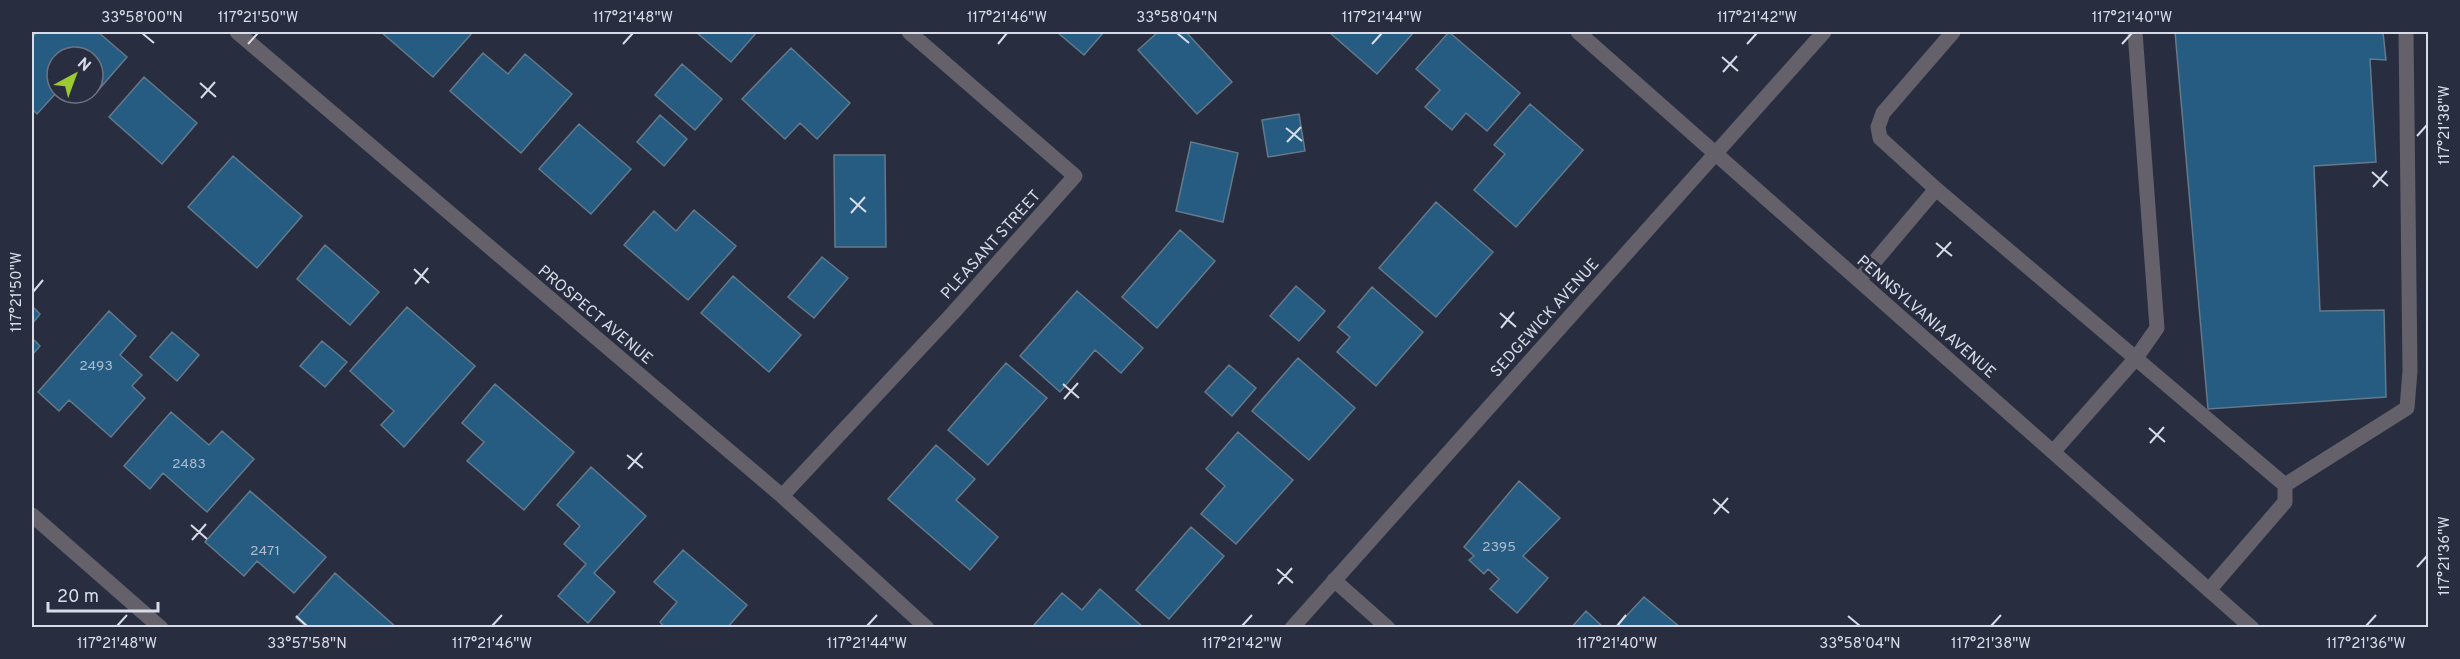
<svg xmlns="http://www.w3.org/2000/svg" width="2460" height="659" font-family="Overpass,sans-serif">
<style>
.building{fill:#265c82;stroke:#647989;stroke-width:1.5}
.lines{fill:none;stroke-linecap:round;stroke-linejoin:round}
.service{stroke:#64616b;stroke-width:15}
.minor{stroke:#64616b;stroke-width:15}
.ticks{fill:none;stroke:#d8dce8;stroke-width:2}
.labels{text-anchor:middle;stroke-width:6;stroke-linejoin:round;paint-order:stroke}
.number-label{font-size:14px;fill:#acbcce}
.street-label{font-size:16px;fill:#d8dce8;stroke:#282d40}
.neatline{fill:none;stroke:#d8dce8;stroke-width:2}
.ticks-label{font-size:15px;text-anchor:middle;fill:#d8dce8}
</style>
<rect width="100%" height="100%" fill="#282d40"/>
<path class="building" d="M37,32H98L127,57L94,95L91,93L93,57H57V92L37,114L32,109V38Z
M381,32H473L433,77Z
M696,32H757L731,62Z
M1057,32H1104L1084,55Z
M1158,32H1186L1232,82L1197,114L1138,50Z
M1329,32H1414L1377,74Z
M1449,32L1520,93L1487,131L1466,113L1452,130L1425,107L1440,90L1416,69Z
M2175,32H2383L2386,60L2370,59L2376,162L2314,166L2320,311L2384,310L2386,397L2208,409Z
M791,48L850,103L817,139L800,123L785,139L742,99Z
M483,53L508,74L525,54L572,94L521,153L450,91Z
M682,64L722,99L695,130L655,95Z
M144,77L197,123L162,164L109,117Z
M1530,104L1583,150L1516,227L1474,190L1505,154L1494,145Z
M1299,114L1305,151L1268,157L1262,120Z
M660,115L687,139L664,166L637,142Z
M579,124L631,169L591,214L539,169Z
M1191,142L1238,153L1223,222L1176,211Z
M834,155H885L886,247H835Z
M233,156L302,216L257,268L188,207Z
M1436,202L1493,252L1436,317L1379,268Z
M694,210L736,246L688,300L624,245L654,211L676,231Z
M1180,230L1215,261L1157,328L1122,297Z
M325,245L379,292L350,325L297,279Z
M822,257L848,278L814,318L788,297Z
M733,276L801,335L769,372L701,313Z
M1296,286L1325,311L1299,341L1270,316Z
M1372,287L1423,332L1376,386L1337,352L1350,337L1338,327Z
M1077,291L1143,348L1121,373L1095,350L1060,392L1020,356Z
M32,306L40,314L32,324Z
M407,307L475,366L404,447L381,425L394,411L350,371Z
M109,311L136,336L120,355L142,375L132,386L145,398L111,437L69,400L59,411L38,392Z
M172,332L199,355L177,381L150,357Z
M32,338L40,346L32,355Z
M322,341L347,362L325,387L300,366Z
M1298,358L1355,408L1309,460L1252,411Z
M1006,363L1047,398L988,465L948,430Z
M1229,365L1256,388L1232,416L1205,392Z
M495,384L574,452L524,510L467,461L484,442L462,423Z
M171,412L209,445L222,431L254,459L207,512L163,473L150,489L124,466Z
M1238,432L1293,480L1236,544L1201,514L1225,486L1206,469Z
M936,445L975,479L956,500L998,537L970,570L888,499Z
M591,467L646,516L594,573L615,592L588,623L558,596L586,564L564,544L580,526L557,505Z
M1519,481L1560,518L1523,556L1548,578L1517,613L1490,589L1499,579L1488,569L1484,574L1469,560L1474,556L1464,547Z
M250,491L326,557L294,593L257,561L244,576L205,542Z
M1191,527L1224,556L1169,619L1136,590Z
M683,550L747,605L727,628H665L660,622L677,602L654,582Z
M335,573L397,628H308L296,618Z
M1100,589L1144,628H1036L1034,625L1062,593L1082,610Z
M1644,597L1681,628H1615Z
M1586,611L1604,628H1571Z"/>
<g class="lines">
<path class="service" d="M1936,189L1880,138L1878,127L1883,113L1953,32
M1859,280L1936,189L2285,485V502L2209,590
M2053,452L2136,358L2157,328L2135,32
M2285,485L2407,408L2410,371L2406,32"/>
<path class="minor" d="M237,32L782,496L927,628
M1578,32L2252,628
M782,496L953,313L1075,176L909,32
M32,515L161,628
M1334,580L1388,628
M1292,628L1824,32"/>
</g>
<path class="ticks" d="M142,33L154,43M1177,33L1189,43M248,44L258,33M623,44L633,33M998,44L1007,33M1372,44L1382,33M1747,44L1757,33M2122,44L2132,33M1722,57L1738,71M1723,72L1737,56M200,83L216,97M201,98L215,82M1286,128L1302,141M2417,136L2427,125M1287,142L1301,127M2372,172L2388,186M2373,187L2387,171M850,198L866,212M851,213L865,197M1936,243L1952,256M1937,257L1951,242M414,269L429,283M415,284L428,268M33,292L43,280M1500,313L1516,327M1501,328L1514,312M1063,384L1079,398M1064,399L1078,383M2149,428L2165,442M2150,443L2164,427M627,455L643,468M628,469L642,453M1713,499L1729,513M1714,514L1728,498M191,525L207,539M192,540L206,524M2417,567L2427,556M1277,569L1293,583M1278,584L1292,568M296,616L307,626M1848,616L1860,626M117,626L127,615M492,626L502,615M867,626L877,615M1242,626L1252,615M1617,626L1626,615M1991,626L2001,615M2366,626L2376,615"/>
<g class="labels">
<g class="number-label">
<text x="96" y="370">2493</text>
<text x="189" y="468">2483</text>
<text x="1499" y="551">2395</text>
<text x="265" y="555">2471</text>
</g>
<g class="street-label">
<text transform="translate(990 244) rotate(-48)" y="6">PLEASANT STREET</text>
<text transform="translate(596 314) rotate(40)" y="6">PROSPECT AVENUE</text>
<text transform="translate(1927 316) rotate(41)" y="6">PENNSYLVANIA AVENUE</text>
<text transform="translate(1544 317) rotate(-48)" y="6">SEDGEWICK AVENUE</text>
</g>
</g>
<rect width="2460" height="659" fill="none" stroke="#282d40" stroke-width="66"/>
<g transform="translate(75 75) rotate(41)"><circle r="28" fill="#282d40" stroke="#6e7383" stroke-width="1.5"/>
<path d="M0-4.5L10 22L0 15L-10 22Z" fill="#9dca30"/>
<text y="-9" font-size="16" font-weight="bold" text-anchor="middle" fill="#d8dce8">N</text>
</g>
<path d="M48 602v9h110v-9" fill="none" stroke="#d8dce8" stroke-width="3"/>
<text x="57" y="602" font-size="18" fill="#d8dce8" stroke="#282d40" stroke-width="4.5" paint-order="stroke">20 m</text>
<rect x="33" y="33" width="2394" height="593" class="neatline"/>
<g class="ticks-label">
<text x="142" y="22">33°58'00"N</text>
<text x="258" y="22">117°21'50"W</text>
<text x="633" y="22">117°21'48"W</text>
<text x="1007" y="22">117°21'46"W</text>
<text x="1177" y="22">33°58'04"N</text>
<text x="1382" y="22">117°21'44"W</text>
<text x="1757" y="22">117°21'42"W</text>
<text x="2132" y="22">117°21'40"W</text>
<text transform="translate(2444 125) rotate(-90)" y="5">117°21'38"W</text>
<text transform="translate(16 292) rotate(-90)" y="5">117°21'50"W</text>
<text transform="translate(2444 556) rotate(-90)" y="5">117°21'36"W</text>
<text x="117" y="648">117°21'48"W</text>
<text x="307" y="648">33°57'58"N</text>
<text x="492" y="648">117°21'46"W</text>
<text x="867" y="648">117°21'44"W</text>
<text x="1242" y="648">117°21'42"W</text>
<text x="1617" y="648">117°21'40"W</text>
<text x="1860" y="648">33°58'04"N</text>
<text x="1991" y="648">117°21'38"W</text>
<text x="2366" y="648">117°21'36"W</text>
</g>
</svg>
